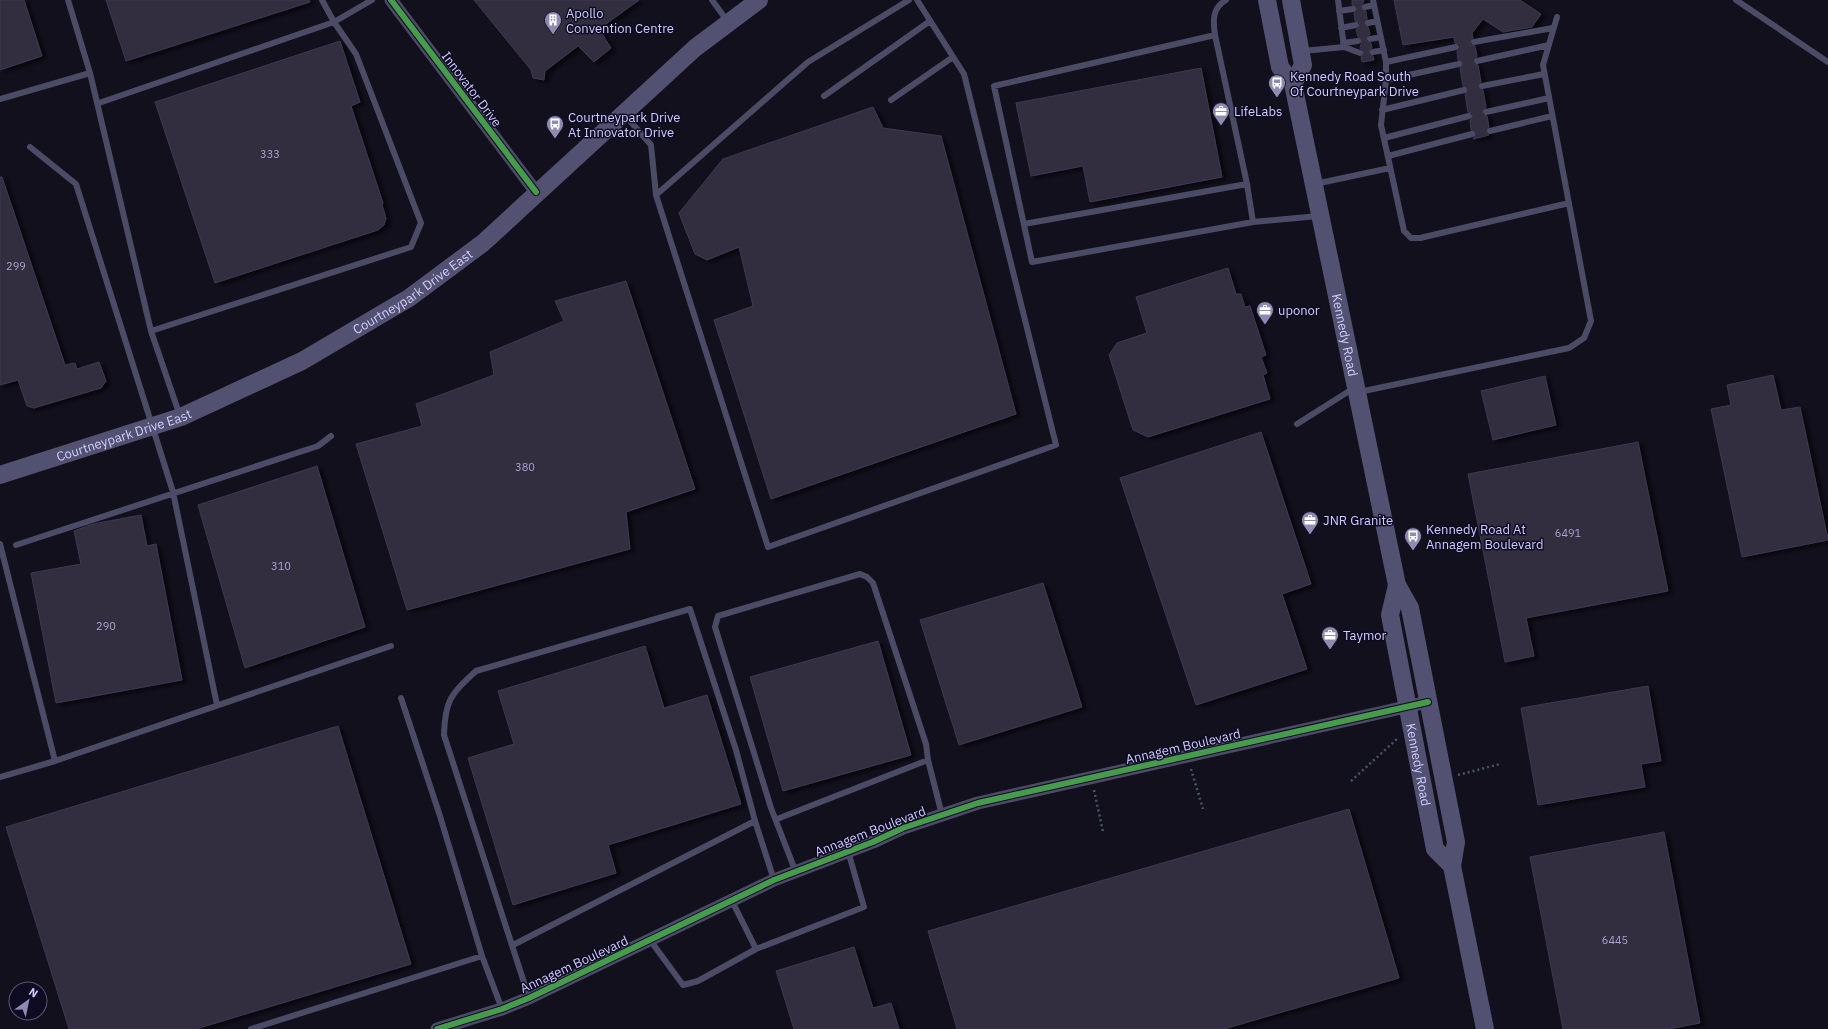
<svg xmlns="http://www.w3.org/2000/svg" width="1828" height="1029" font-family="'IBM Plex Sans',sans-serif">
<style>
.building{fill:#302e3f;stroke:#3d3952;filter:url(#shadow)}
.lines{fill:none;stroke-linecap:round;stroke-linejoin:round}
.path{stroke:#465767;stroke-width:2.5;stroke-dasharray:2 3;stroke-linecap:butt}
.service{stroke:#4b4b66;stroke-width:6}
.minor{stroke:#4b4b66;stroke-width:13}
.secondary{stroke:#525171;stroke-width:18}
.cycleway-casing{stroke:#0e0b22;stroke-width:8}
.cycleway{stroke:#469c4c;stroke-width:6}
.labels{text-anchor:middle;stroke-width:3;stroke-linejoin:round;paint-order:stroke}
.number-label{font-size:11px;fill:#a8a4cf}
.poi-label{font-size:13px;fill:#d0ccff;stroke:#0e0b22;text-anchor:start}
.street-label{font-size:13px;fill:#d0ccff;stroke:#0e0b22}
</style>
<defs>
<filter id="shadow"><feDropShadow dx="4.5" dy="2.5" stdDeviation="2" flood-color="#0009"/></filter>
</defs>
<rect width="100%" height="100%" fill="#12101d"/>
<path class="building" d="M0,0H24L42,56L0,70Z
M106,0H309L310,2L126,61Z
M474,0H639L599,29L611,48L594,62L578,46L545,71L544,80L533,78L531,70Z
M1352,0H1364L1361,8L1366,11L1367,19L1364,24L1368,27L1370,34L1366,39L1367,42L1371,43L1372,48L1369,52L1373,56L1374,60L1362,62L1361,57L1364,53L1360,48L1362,40L1358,37L1356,30L1360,25L1359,22L1355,21L1354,13L1357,8L1352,5Z
M1394,0H1520L1541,14L1532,27L1503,32L1483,19L1472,33L1473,38L1470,42L1471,45L1475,46L1477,56L1473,62L1474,64L1478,65L1481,82L1478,86L1483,90L1486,107L1482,113L1483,115L1487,116L1489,127L1486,132L1489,135L1473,139L1476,133L1471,130L1470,121L1473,115L1472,113L1468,112L1465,94L1468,89L1463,86L1460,68L1463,63L1458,60L1457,51L1460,49V44L1455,43L1454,37L1403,45Z
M340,41L360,102L351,106L383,203L382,205L386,218L384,225L378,230L215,283L155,102Z
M1201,68L1222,177L1090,202L1083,166L1031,176L1016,103Z
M873,107L883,128L941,136L1016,414L771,499L714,320L753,306L739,247L707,260L695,254L679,213L723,159Z
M0,177H2L65,365L75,363L77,369L99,362L106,381L101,388L34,408L27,406L18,380L0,385Z
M1228,268L1236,294H1241L1245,307L1250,306L1266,355L1261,357L1267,373L1263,375L1270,399L1148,437L1133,430L1109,355L1117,343L1147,333L1136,297Z
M626,281L695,489L626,512L630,549L407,610L356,444L422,426L416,404L494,375L490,352L564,321L555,301Z
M1773,375L1781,410L1800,407L1828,540L1742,557L1711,409L1731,405L1727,385Z
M1545,376L1556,425L1493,440L1481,391Z
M1261,432L1311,584L1282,594L1307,669L1196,705L1120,478Z
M1638,442L1668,591L1526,618L1534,656L1505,662L1468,474Z
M317,466L365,627L245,668L198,505Z
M141,515L147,546L156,544L182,680L56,703L31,573L81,564L74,531L93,524Z
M1043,583L1082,707L959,745L920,620Z
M878,641L911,755L783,791L750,677Z
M645,646L664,708L707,695L741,804L608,845L616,873L513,905L468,758L514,744L498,691Z
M1648,686L1661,761L1641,764L1645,787L1538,805L1521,708Z
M338,726L411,964L196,1029H69L6,827Z
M1349,809L1399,978L1224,1029H957L928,931Z
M1664,832L1700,1023L1669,1029H1563L1530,857Z
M854,947L873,1008L891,1003L899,1029H794L776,971Z"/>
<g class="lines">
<path class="path" d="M1191,769L1203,809
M1458,775L1500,764
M1351,781L1397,739
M1094,790L1103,832"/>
<path class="service" d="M712,0L728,22
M1373,0L1386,62
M1736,0L1828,62
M1365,7L1374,5
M1339,11L1353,9
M1368,23L1377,21
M1341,28L1356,25
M1215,35C1213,21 1212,8 1226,0
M1370,39L1381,37
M1474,42L1553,28
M1343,43L1358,41
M1344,47L1360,53
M1456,47L1386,62V80L1381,125L1404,231L1411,238H1420L1569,203
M1303,51L1344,47L1338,0
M1373,52L1384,50
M1477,61L1549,45
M90,73L151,331
M1386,80L1459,64
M1482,86L1544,74
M824,96L930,21
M0,99L90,73L68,0
M891,100L953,57
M99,103L334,22L372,0
M1382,110L1464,90
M1486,112L1549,98
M624,114L651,145L656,195L768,547L1056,445L964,74L917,0
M1490,131L1552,116
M1384,138L1469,116
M30,147L76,184L173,492L217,705
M1388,156L1472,134
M1315,184L1390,168
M656,195L808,62L909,0
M1253,222L1247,184L1215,35L994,86L1032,262L1253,222L1318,216
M1024,224L1247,184
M1359,392L1569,348L1584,338L1591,321L1543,65L1557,17
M180,416L151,331L411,247L421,223L356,54L334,22L322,0
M1297,424L1354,388
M0,544L55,761
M16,545L318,446L331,436
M401,698L440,816L482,956L502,1009
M0,777L55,761L391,646
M777,819L928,760
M795,870L771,808L715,627L718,616L860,574L867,577L873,583L926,744L928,760L942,815
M732,901L756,949
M650,940L683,985L698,981L756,949L864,907L848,851
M513,945L755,821L774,880
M529,998L444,735C445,700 451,694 476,671L690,609L736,750L755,821
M251,1029L482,956"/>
<path class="minor" d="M391,0L536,192
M437,1029L502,1009L529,998L774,880L873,842L903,828L978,803L1428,702"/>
<g class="secondary">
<path id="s1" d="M1267,0L1280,67L1293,84L1397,585L1410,608L1456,842L1452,866L1485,1029"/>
<path d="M1291,0L1303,65L1293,84"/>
<path id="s2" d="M0,475L181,417L302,361L409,298L483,243L695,48L759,0"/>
<path id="s3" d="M1397,585L1390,615L1435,849L1452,866"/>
</g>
<g class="cycleway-casing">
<path id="cycleway" d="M391,0L536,192
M437,1029L502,1009L529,998L774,880L873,842L903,828L978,803L1428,702"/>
</g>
<use href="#cycleway" class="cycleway"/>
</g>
<defs>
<g id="building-pin" transform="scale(0.9)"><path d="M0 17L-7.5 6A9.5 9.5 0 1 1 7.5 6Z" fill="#8e8ab0" stroke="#0e0b22"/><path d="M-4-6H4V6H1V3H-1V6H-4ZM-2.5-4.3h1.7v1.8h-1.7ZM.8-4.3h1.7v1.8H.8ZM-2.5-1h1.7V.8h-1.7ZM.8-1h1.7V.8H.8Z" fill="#fff"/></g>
<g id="bus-pin" transform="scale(0.9)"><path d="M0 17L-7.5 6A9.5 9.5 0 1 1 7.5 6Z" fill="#8e8ab0" stroke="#0e0b22"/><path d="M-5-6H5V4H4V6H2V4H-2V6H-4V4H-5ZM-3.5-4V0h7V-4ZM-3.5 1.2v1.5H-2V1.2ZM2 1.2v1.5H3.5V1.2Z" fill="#fff"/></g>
<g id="office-pin" transform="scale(0.9)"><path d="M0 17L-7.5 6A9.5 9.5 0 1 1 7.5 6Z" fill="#8e8ab0" stroke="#0e0b22"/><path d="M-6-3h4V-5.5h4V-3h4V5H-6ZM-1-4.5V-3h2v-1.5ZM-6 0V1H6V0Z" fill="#fff"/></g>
</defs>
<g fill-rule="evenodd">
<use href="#building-pin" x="553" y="20"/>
<use href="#bus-pin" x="1277" y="83"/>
<use href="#office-pin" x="1221" y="111"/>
<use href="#bus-pin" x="555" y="124"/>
<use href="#office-pin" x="1265" y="310"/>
<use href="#office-pin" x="1310" y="520"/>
<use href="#bus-pin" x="1413" y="536"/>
<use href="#office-pin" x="1330" y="635"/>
</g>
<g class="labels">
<g class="number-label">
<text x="270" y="158">333</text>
<text x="16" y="270">299</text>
<text x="525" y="471">380</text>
<text x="1568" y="537">6491</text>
<text x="281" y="570">310</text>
<text x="106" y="630">290</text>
<text x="1615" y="944">6445</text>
</g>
<g class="poi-label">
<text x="566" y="18">Apollo<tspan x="566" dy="15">Convention Centre</tspan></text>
<text x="1290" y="81">Kennedy Road South<tspan x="1290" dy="15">Of Courtneypark Drive</tspan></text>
<text x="1234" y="116">LifeLabs</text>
<text x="568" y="122">Courtneypark Drive<tspan x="568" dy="15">At Innovator Drive</tspan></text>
<text x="1278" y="315">uponor</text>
<text x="1323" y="525">JNR Granite</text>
<text x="1426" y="534">Kennedy Road At<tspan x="1426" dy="15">Annagem Boulevard</tspan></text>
<text x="1343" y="640">Taymor</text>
</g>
<g class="street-label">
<text transform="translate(472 89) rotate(53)" y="5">Innovator Drive</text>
<text dy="5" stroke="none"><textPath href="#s2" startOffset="454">Courtneypark Drive East</textPath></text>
<text dy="5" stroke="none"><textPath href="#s1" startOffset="346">Kennedy Road</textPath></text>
<text dy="5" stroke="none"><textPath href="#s2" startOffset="130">Courtneypark Drive East</textPath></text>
<text transform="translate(1183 746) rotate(-13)" y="5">Annagem Boulevard</text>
<text dy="5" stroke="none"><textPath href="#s3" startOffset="183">Kennedy Road</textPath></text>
<text transform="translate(870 831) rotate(-21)" y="5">Annagem Boulevard</text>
<text transform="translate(574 964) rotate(-25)" y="5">Annagem Boulevard</text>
</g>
</g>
<g transform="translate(28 1001) rotate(33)"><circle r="19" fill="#0e0b22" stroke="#5c587a"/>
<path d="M0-3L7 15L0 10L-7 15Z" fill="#8e8ab0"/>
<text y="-6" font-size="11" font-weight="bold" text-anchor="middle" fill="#d0ccff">N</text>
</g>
</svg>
